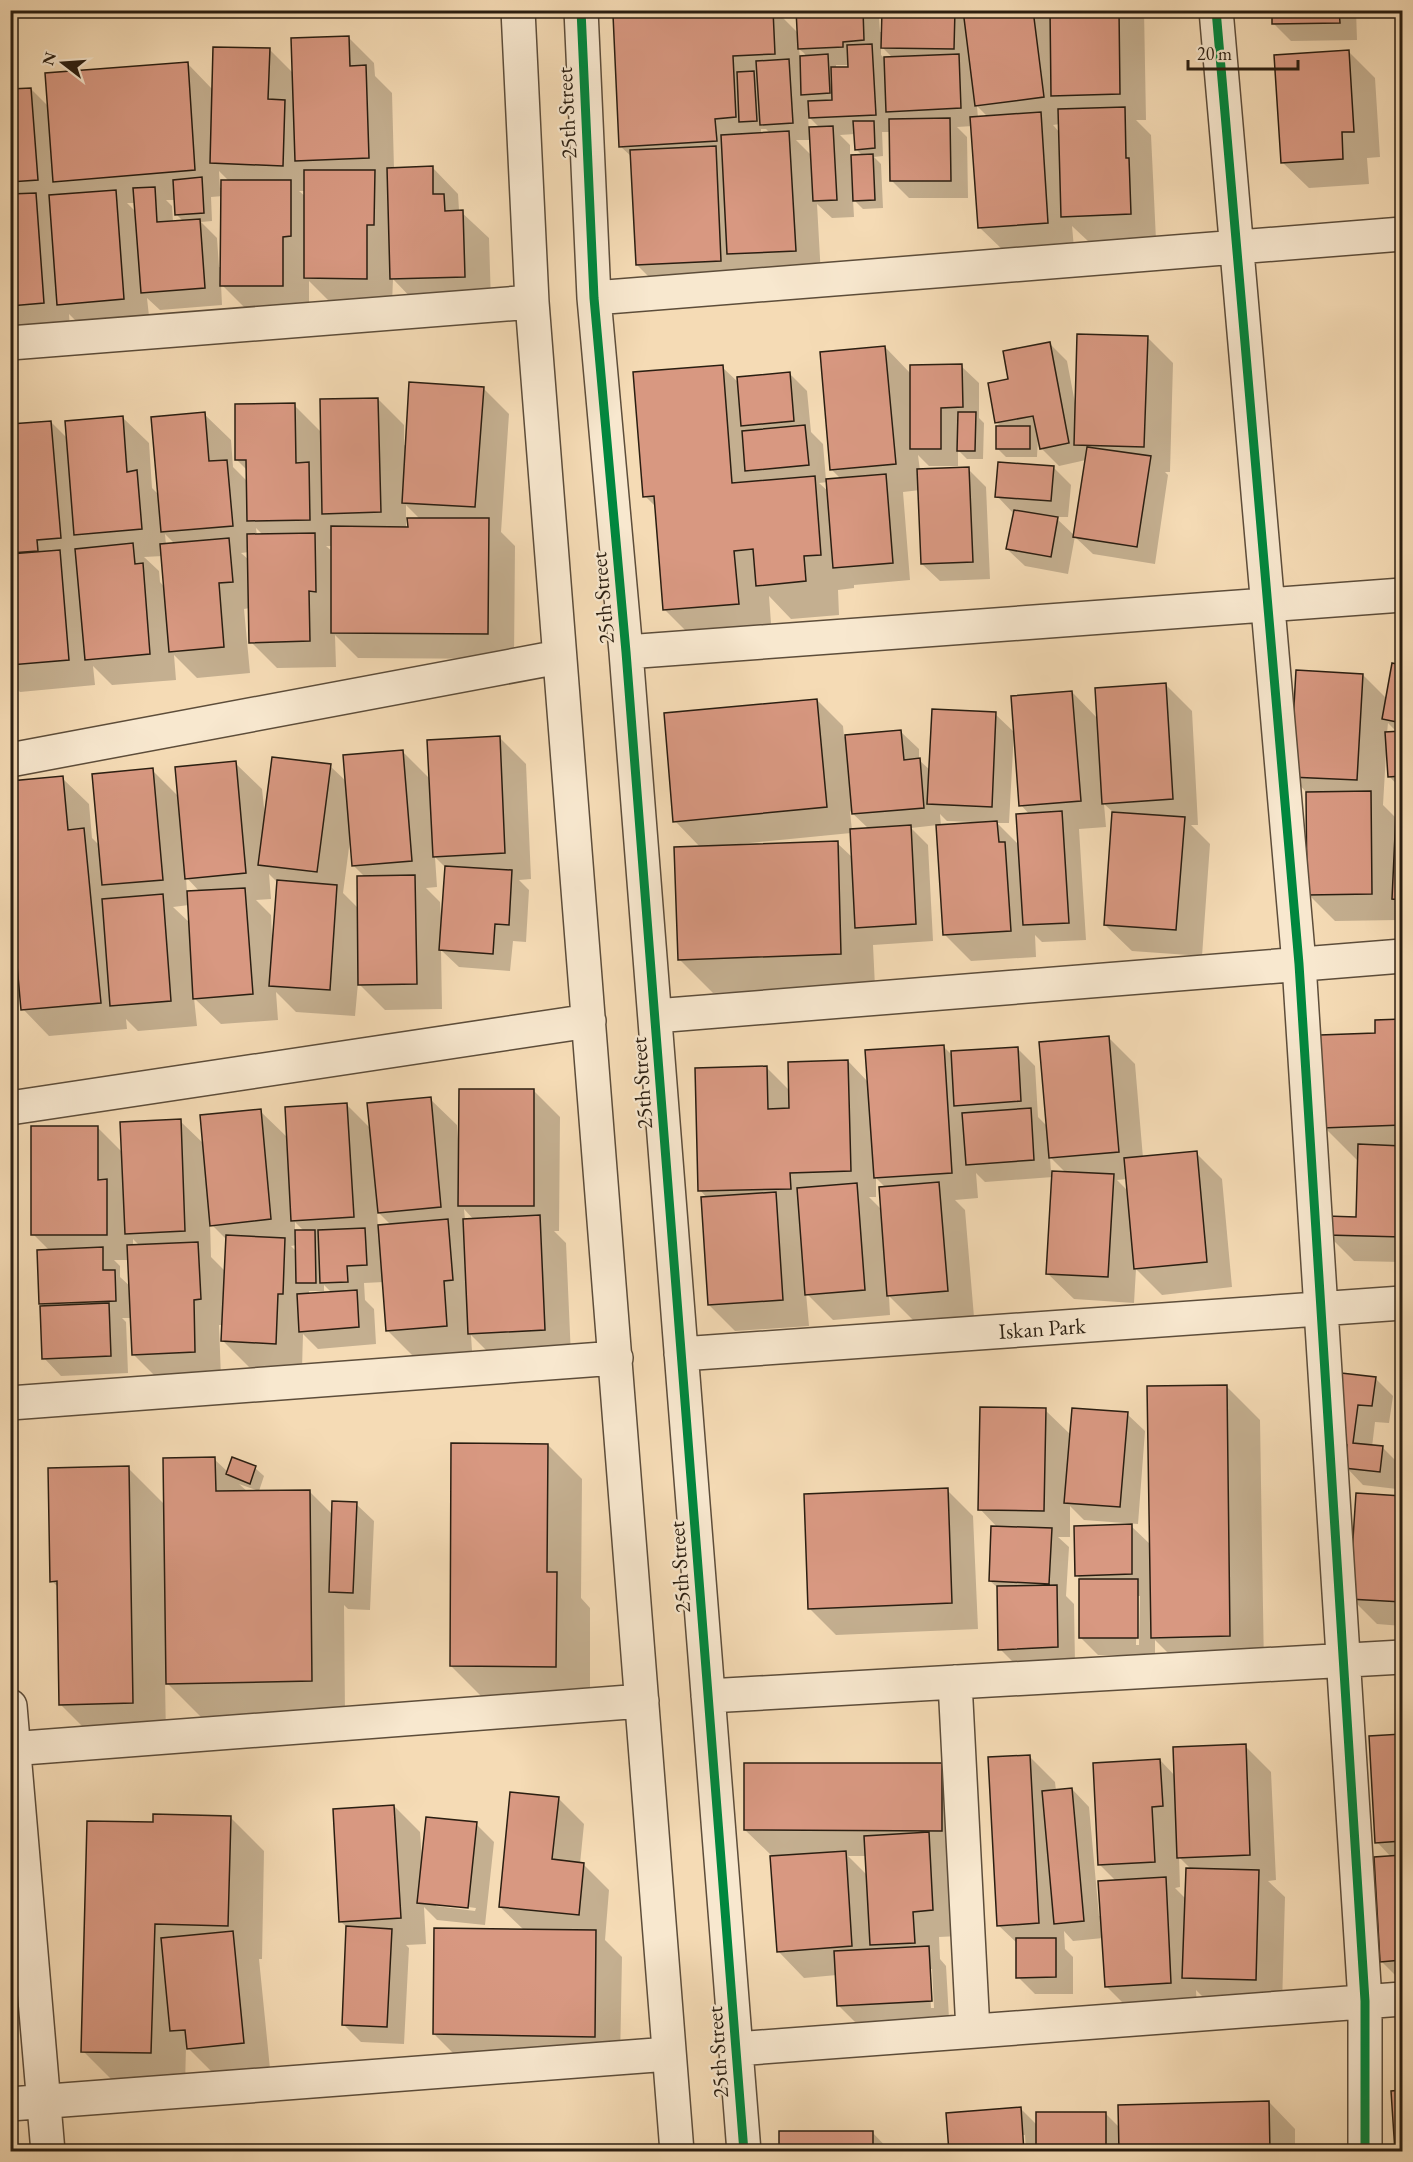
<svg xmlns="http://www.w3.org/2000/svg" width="1413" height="2162" font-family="'EB Garamond',serif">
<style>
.shadow{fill:#0003;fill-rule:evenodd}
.building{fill:#d89881;stroke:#2a1e11;stroke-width:1.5}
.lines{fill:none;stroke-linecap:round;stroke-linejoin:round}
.street-casing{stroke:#5d4d3a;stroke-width:36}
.street{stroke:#f8e8cf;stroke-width:33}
.cycleway-casing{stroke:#f8e8cf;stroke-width:13}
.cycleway{stroke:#00873e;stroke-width:9}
.labels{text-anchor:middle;stroke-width:4.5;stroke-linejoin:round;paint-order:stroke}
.street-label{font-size:22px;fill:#2a1e11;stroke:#f8e8cf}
</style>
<rect width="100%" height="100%" fill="#f5dbb5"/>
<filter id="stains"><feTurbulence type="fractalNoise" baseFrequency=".00333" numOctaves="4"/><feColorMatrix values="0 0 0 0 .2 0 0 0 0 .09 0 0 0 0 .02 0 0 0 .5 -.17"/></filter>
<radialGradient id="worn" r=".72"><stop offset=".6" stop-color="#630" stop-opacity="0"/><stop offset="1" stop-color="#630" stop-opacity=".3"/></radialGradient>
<path class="shadow" d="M719,10H775L799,34L797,10H872L879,18L880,32H882L883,10H1144L1146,120H1136L1151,135L1156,240L1089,242L1072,226L1074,248L1006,253L979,227L973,126L957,127L967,137L968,198H909L892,181L891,132H882L883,156L874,157L881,164L883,208L863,209L853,199L854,217L832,218L817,204L821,276L663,291L637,265L632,157L620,146ZM881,46L893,58H884L881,55ZM799,49L804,53L807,57H800ZM836,65H849L850,68L836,69ZM977,106L988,117L978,118ZM808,116L820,128L809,129ZM1060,124V133L1053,125ZM761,129H766L771,134H761ZM855,134L856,149L863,156H850V145L840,135ZM796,140H811L812,156Z
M1274,10H1356L1357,40L1291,41L1274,24Z
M348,37L374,63L375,76L392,93L394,169L432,167L458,194L459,210L489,238L491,302L417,304L393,279L392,304H332L309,281V311H248L221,284L222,305L160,310L147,298L150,325L85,330L69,314L70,329L10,333V85L16,90L31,89L49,107L187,63L213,90L270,50L294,74ZM219,171L229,181L223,188H220ZM299,191H306V197ZM223,196L222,267H219L217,238L201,222L212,221L211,197ZM166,200H176L177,215L184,222H173L172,206ZM127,203H136V212Z
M1349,52L1375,78L1380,157L1367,158L1369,184L1309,188L1282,162Z
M1147,337L1173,363L1170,472H1165L1168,475L1155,564L1093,554L1075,537L1086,460L1059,466L1041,448L1038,437L1037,457H1006L997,448L1001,427L996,422L1010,381L1050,344L1067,361L1075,403Z
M885,347L911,374L961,366L979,383V418L984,423L983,459H967L958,450V466H929L918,455L920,471L968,469L986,487L990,579L940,581L922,564L920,490L903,492L910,580L854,585V588L838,590L839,615L791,619L769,596L772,637L699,644L665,610L657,508L645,496L722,367L739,383L790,374L807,391L811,432L823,444L826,480L841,479L832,470ZM828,482L829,492L819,483Z
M483,388L509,414L501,532L515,546L514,659L358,658L335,635L336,667L277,668L251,642L250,608L244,609L250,673L197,678L174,655L176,680L112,685L93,666L95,685L20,692L10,682V426L51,422L68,439L122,417L149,443L152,488L159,495L204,414L231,440L233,467L248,482V471L237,460L294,405L322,433L378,399L404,425V445L407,446ZM406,505L420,519L406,528ZM256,528L264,536H257ZM165,534L175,544L166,545ZM326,546H333V552ZM249,552V560L241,553ZM163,556L165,588L160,582L159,571L144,557Z
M1054,468L1071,485L1068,517H1055L1075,536L1068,574L1025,566L1007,549L1014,514L997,496Z
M1393,665L1402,666V790L1389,776L1388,754H1386L1383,805L1397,819L1398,793L1402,794V907L1398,902V920L1335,921L1308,894L1307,793L1291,776L1363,675L1387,699ZM1388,723L1398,733H1387Z
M1166,685L1192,711L1198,825H1191L1210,844L1202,956L1132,951L1105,925L1114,813L1104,804L1106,827L1079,829L1086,940L1042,942L1035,935L1036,957L971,961L945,935L938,825L911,828L928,845L933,941L873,945L875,987L713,993L679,959L701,848L675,821L817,700L843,726L844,737L901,732L919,749V760L931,771L995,714L1014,732L1009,823H997L1020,846L1030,815L1021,805L1072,692L1099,720ZM850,811L869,829L852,831ZM940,814L947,821L971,822V824L941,826ZM851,833L853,858L837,843L740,846V844Z
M500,738L526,764L531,879L519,880L529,890L526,942L513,941L510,971L459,967L441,950L442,1009L385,1010L358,983L355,1016L296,1012L276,992L278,1020L221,1024L194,998L197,1026L138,1031L126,1019L127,1029L49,1036L23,1009L62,778L89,804L92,838L100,846L152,770L179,797L235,763L262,789L265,817L330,766L347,782L403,752L431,780ZM350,840L353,865L365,877L358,908L343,893ZM435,857L446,868L443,917H441L440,902L426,888L437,887ZM269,874L278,883L274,935H272L271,915L256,900L271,899ZM186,877L200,892L187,893ZM189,905L190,923L173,907Z
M1402,1020V1262L1354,1261L1328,1235L1357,1219L1359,1162L1324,1127L1377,1034L1376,1021Z
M1109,1038L1135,1064L1143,1158L1196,1153L1222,1179L1232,1287L1162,1295L1136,1269L1134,1303L1074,1299L1047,1273L1053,1177L985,1182L976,1173L978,1198L955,1200L965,1210L974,1317L915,1322L889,1296L890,1315L833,1320L806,1293L809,1326L735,1331L709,1305L707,1198L700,1190L766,1067L790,1091L848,1061L869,1083L943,1046L953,1056L1017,1048L1035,1066L1038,1117L1047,1126ZM1050,1157L1066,1173L1051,1172ZM876,1178L886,1188L882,1210L869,1197H876ZM1127,1179L1128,1191L1117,1180Z
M534,1091L560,1117L559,1231H554L566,1243L571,1356L496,1360L471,1335L472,1351L413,1356L387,1330L384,1282L364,1283L365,1300L374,1309L376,1344L318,1349L303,1334L302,1369L249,1367L223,1341V1325H219L221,1378L159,1380L133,1354L132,1318H122L126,1322L128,1373L61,1376L44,1358V1307L40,1303L50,1251L33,1234L98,1128L123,1153L180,1121L204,1144L260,1111L288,1138L347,1105L371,1129L430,1099L457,1125L458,1140H460ZM464,1209L474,1220H465ZM377,1211L392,1226L378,1227ZM295,1222L304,1231L295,1232ZM210,1223L227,1240L226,1272L211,1257ZM133,1239L140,1246L133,1247ZM297,1245V1252L291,1246ZM114,1260H129L131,1287L120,1277V1266ZM324,1285L332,1293L309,1295V1291H324Z
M1343,1374L1375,1378L1393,1396L1389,1423L1375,1422L1372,1447L1383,1448L1402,1467V1423V1471L1400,1468L1397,1489L1363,1485L1346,1467L1334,1443Z
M1226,1386L1260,1420L1264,1669L1186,1671L1155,1640V1655H1098L1080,1637V1579L1077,1575L1131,1526L1151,1545ZM1137,1596H1140L1139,1645H1136Z
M1045,1410L1071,1435L1127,1414L1145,1431L1138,1524L1084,1520L1070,1506V1537H1058L1069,1547L1066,1596L1074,1604L1075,1664L1018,1667L1000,1649L998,1588L990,1581L997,1527L980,1509Z
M548,1445L582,1479L581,1598L590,1608V1700H485L451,1666Z
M214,1459L228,1472L255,1468L264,1476L259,1491L239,1484L248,1492L309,1491L333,1515L356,1504L374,1521L370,1610L348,1609L344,1605L345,1715L201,1717L165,1681L166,1737L94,1738L60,1704L59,1588L52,1581L128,1468L165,1505Z
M947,1490L973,1516L978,1629L836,1635L810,1609Z
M1357,1495L1402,1497V1626L1377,1624L1351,1598Z
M1402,1735V1982L1381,1961L1392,1858L1377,1842L1370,1738Z
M1245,1746L1271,1772L1276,1880L1268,1881L1285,1897L1282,2006L1210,2004L1196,1990L1197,2009L1132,2012L1106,1986L1103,1938L1073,1941L1064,1931L1065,1949L1073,1957V1994H1035L1018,1977V1944L998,1925L1029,1756L1055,1782L1056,1791L1072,1789L1089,1807L1099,1916L1102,1915L1116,1881L1100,1865L1160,1760L1176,1777ZM1179,1857L1191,1869L1186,1899L1175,1888L1180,1887Z
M941,1764L967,1790L959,1936L939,1937L940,1959L946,1966L949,2018L856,2023L838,2005L837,1975L804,1978L778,1951L772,1856L745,1830ZM848,1856H866L867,1875ZM929,1969H932L934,2008H931Z
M558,1798L584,1824L580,1864H583L609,1890L605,1940L622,1957L620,2062L460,2060L434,2034L524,1930L500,1907Z
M394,1806L420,1832L422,1860L476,1824L494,1842L485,1925L437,1920L424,1907L426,1944L406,1945L409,1948L404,2044L361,2042L343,2024L348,1928L340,1921ZM436,1903L476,1908L475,1911L436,1906Z
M230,1817L264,1851L262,1959H259L270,2069L214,2074L186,2046L185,2087L117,2085L83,2051L155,1824Z
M1392,2092H1402V2152H1397Z
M1269,2102L1295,2129V2152H1026L1025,2135H1022L1021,2109L1037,2125L1105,2113L1120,2128Z
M872,2132L891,2152H781Z"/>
<path class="building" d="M691,10H773L775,54L733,56L736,117L715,119L717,141L619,147L613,15Z
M796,10H863L864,40L843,42V47L798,49Z
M882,10H955L954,49L881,48Z
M963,10H1033L1044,97L975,106Z
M1050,10H1119L1120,94L1051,96Z
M1272,10H1339L1340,23L1272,24Z
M349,36L350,66L366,65L369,158L295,161L291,38Z
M872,44L876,115L809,118L808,101L832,100L831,67H848L847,45Z
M213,47L270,48L268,99L285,100L283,166L210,163Z
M1349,50L1354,132H1342L1343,159L1281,163L1274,55Z
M828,54L830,93L801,95L800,56Z
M959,54L961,108L886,112L884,57Z
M789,59L793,123L760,125L756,61Z
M188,62L195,170L53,182L45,73Z
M754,71L757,121L739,122L737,72Z
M31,88L38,180L10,182V89Z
M1125,107L1126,158H1129L1131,214L1061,217L1058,109Z
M1041,112L1048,223L978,228L970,117Z
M950,118L951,181H890L889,119Z
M853,121H874L875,148L855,150Z
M833,126L837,200L813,201L809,127Z
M789,131L796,251L727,254L721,135Z
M716,146L721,261L636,265L630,150Z
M873,154L875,200L853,201L851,155Z
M433,166V194H444L445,211L463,210L465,277L390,279L387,168Z
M304,170H375L374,225H367V279L304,278Z
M202,177L204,213L175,215L173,180Z
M221,180H291V236L283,237V286H220Z
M155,187L157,222L200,219L205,288L141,293L133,188Z
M116,190L124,299L57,305L49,195Z
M36,193L44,303L10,306V194Z
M1077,334L1148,336L1144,447L1074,445Z
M1050,342L1069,443L1040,449L1033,416L995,423L988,383L1008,379L1003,351Z
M885,346L896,464L830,470L820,352Z
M962,364L963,407L941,408V449H910V365Z
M723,365L732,483L815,476L821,555L804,556L806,581L756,586L753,549L734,551L739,604L663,610L654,496L643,497L633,372Z
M790,372L794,421L741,426L737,377Z
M409,382L484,387L475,507L402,503Z
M378,398L381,512L322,514L320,399Z
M295,403L296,463L309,462L310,520L247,521L246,460H235V404Z
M205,412L209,461L227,460L233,526L161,532L151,417Z
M958,412H976L975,451H957Z
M123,416L127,472L137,470L142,529L74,535L65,421Z
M51,421L61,538L37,540L38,551L10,553V424Z
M805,425L809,465L745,471L742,431Z
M996,426H1030V449H996Z
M1087,447L1151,456L1137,547L1073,537Z
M998,462L1054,466L1051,501L995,497Z
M969,467L973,562L921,564L917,469Z
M886,474L893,563L833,568L826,479Z
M1014,510L1058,517L1051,557L1006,549Z
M407,518H489L488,634L331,633V526L408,527Z
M315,533L316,592L309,591L310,641L249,643L247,534Z
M229,538L233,582L219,583L224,647L169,652L160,544Z
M133,543L135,564L143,563L150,654L85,660L75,549Z
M60,550L69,660L10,665V554Z
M1392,663L1402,665V723L1382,719Z
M1296,670L1363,674L1357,780L1290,777Z
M1166,683L1173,799L1102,804L1095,688Z
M1072,691L1081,801L1019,806L1011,696Z
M817,699L827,807L673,822L664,713Z
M932,709L996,712L992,807L927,804Z
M901,730L904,760L920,758L924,808L852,814L845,735Z
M1402,731V776L1388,777L1385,732Z
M500,736L505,853L433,857L427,740Z
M403,750L412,861L352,866L343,755Z
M272,757L331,764L317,872L258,865Z
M236,761L246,873L185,879L175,767Z
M153,768L163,880L102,885L92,774Z
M63,776L68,830L84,828L101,1003L21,1010L10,886V781Z
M1371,791L1372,894L1307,895L1306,792Z
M1397,792H1402V900L1392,899Z
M1062,811L1069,923L1023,925L1016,814Z
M1112,812L1185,817L1176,930L1104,925Z
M997,821L999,842H1005L1011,931L943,935L936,825Z
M911,825L916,924L855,928L850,829Z
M838,841L841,954L678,960L674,847Z
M445,866L512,870L509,925L495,924L493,954L439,950Z
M415,875L417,984L358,985L357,876Z
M277,880L337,885L330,990L269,986Z
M245,888L253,994L193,999L187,891Z
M163,894L171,1001L110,1006L102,899Z
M1402,1019V1125L1322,1128L1320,1035L1375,1033V1020Z
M1109,1036L1119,1152L1049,1158L1039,1042Z
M944,1045L952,1173L874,1178L865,1050Z
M1018,1047L1021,1101L954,1106L951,1051Z
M848,1060L851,1171L790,1173L791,1189L698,1191L695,1068L767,1066L768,1109L789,1108L788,1062Z
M459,1089H534V1206H458Z
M431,1097L441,1207L378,1213L367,1103Z
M347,1103L354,1217L291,1221L285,1107Z
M1031,1108L1034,1160L966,1165L962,1113Z
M261,1109L271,1219L210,1226L200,1115Z
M181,1119L185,1231L125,1234L120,1122Z
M31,1126H98V1180L107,1179V1235H31Z
M1358,1144L1402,1146V1237L1327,1235V1216L1356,1217Z
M1197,1151L1207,1262L1134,1269L1124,1158Z
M1052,1171L1114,1174L1108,1277L1046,1274Z
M939,1182L948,1291L887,1296L879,1187Z
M857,1183L865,1290L805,1295L797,1188Z
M776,1192L783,1300L708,1305L701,1197Z
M540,1215L545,1330L468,1334L463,1219Z
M448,1219L453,1280L444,1281L447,1326L386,1331L378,1225Z
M365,1228L367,1265L347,1266L348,1282L320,1283L318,1230Z
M295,1230H315L316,1283H296Z
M226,1235L285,1238L283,1294H278L276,1344L221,1341Z
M198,1242L201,1299L194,1300L195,1352L132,1355L127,1245Z
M103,1247V1270H115L116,1301L39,1304L37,1250Z
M357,1290L359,1327L299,1332L297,1294Z
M109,1303L111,1356L42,1359L40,1306Z
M1341,1373L1376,1377L1372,1406L1358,1405L1353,1443L1383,1446L1380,1472L1344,1468L1347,1445L1332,1444Z
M1227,1385L1230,1636L1151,1638L1147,1386Z
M1401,1385H1402V1471H1400Z
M980,1407L1046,1408L1044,1511L978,1510Z
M1072,1408L1128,1412L1120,1507L1064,1503Z
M451,1443L548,1444L547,1572H557L556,1667L450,1666Z
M215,1457L216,1491L310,1490L312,1681L166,1684L163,1458Z
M232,1457L256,1466L250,1484L226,1474Z
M129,1466L133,1703L59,1705L57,1581L50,1582L48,1468Z
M948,1488L952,1603L808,1609L804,1494Z
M1356,1493L1402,1496V1602L1349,1599Z
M332,1501L357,1502L353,1593L329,1592Z
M1132,1524V1574L1075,1576L1074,1526Z
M991,1526L1052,1528L1049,1584L989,1581Z
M1079,1579H1138V1638H1079Z
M1057,1585L1058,1647L998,1650L997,1586Z
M1402,1734V1841L1375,1843L1369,1736Z
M1246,1744L1250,1855L1177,1858L1173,1747Z
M1030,1755L1039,1923L997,1926L988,1757Z
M1160,1759L1163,1806L1152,1807L1155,1862L1098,1865L1093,1763Z
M744,1763H942V1831L744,1830Z
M1072,1788L1084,1921L1054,1924L1042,1791Z
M510,1792L559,1797L552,1859L584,1863L579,1915L499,1907Z
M394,1805L401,1918L339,1922L333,1809Z
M153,1814L231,1816L228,1926L155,1924L151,2053L81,2052L87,1821L153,1822Z
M426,1817L477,1822L468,1908L417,1903Z
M929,1832L933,1910L913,1912L915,1943L870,1945L864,1836Z
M846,1851L852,1946L777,1952L770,1856Z
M1402,1855V1960L1380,1962L1374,1857Z
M1186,1868L1259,1870L1256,1980L1182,1978Z
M1166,1877L1171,1983L1105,1987L1098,1881Z
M346,1926L392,1929L387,2027L342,2025Z
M434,1928L596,1930L595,2037L433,2034Z
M233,1931L244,2043L187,2049L185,2030L170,2031L161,1938Z
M1016,1938H1056V1977L1016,1978Z
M929,1946L932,2001L837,2006L834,1951Z
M1402,2090V2152H1395L1391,2091Z
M1269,2101L1270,2152H1119L1118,2105Z
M1021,2107L1024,2152H949L946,2113Z
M1036,2112H1106V2152H1036Z
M779,2131H873V2152H779Z"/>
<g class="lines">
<g class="street-casing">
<path id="street" d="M518,10L532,302L677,2152
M581,10L594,298L626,652L744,2152
M1216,10L1299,964L1365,2001V2152
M594,298L1402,234
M10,343L532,302
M626,652L1402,595
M10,760L559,657
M655,1016L1402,956
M10,1108L589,1021
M681,1354L1402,1303
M10,1403L616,1358
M955,1682L973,2031
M708,1696L1402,1657
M10,1706L48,2152
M10,1749L642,1701
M736,2049L1402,1999
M10,2104L669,2054"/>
</g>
<use href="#street" class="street"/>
<g class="cycleway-casing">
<path id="cycleway" d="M581,10L594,298L626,652L744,2152
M1216,10L1299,964L1365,2001V2152"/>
</g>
<use href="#cycleway" class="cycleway"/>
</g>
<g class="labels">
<g class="street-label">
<text transform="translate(566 113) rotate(-93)" y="8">25th Street</text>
<text transform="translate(602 598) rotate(-95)" y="8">25th Street</text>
<text transform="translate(641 1083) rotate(-94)" y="8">25th Street</text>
<text transform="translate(1042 1328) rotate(-4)" y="8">Iskan Park</text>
<text transform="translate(679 1567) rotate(-94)" y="8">25th Street</text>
<text transform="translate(717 2052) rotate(-94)" y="8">25th Street</text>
</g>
</g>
<rect width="1413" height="2162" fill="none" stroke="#f5dbb5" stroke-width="36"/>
<rect x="12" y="12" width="1389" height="2138" fill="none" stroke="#2a1e11" stroke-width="3"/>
<rect x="18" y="18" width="1377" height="2126" fill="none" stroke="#2a1e11" stroke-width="1.5"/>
<g transform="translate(63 63) rotate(287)" stroke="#f8e8cf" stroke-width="4.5" paint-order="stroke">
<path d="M0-4.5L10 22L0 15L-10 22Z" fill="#2a1e11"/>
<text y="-9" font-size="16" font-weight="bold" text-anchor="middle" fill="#2a1e11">N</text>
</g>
<path d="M1188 60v9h110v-9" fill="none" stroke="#2a1e11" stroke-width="3"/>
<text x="1197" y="60" font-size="18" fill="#2a1e11" stroke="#f8e8cf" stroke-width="4.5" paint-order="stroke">20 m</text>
<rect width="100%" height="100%" filter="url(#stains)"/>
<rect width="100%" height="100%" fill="url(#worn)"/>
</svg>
